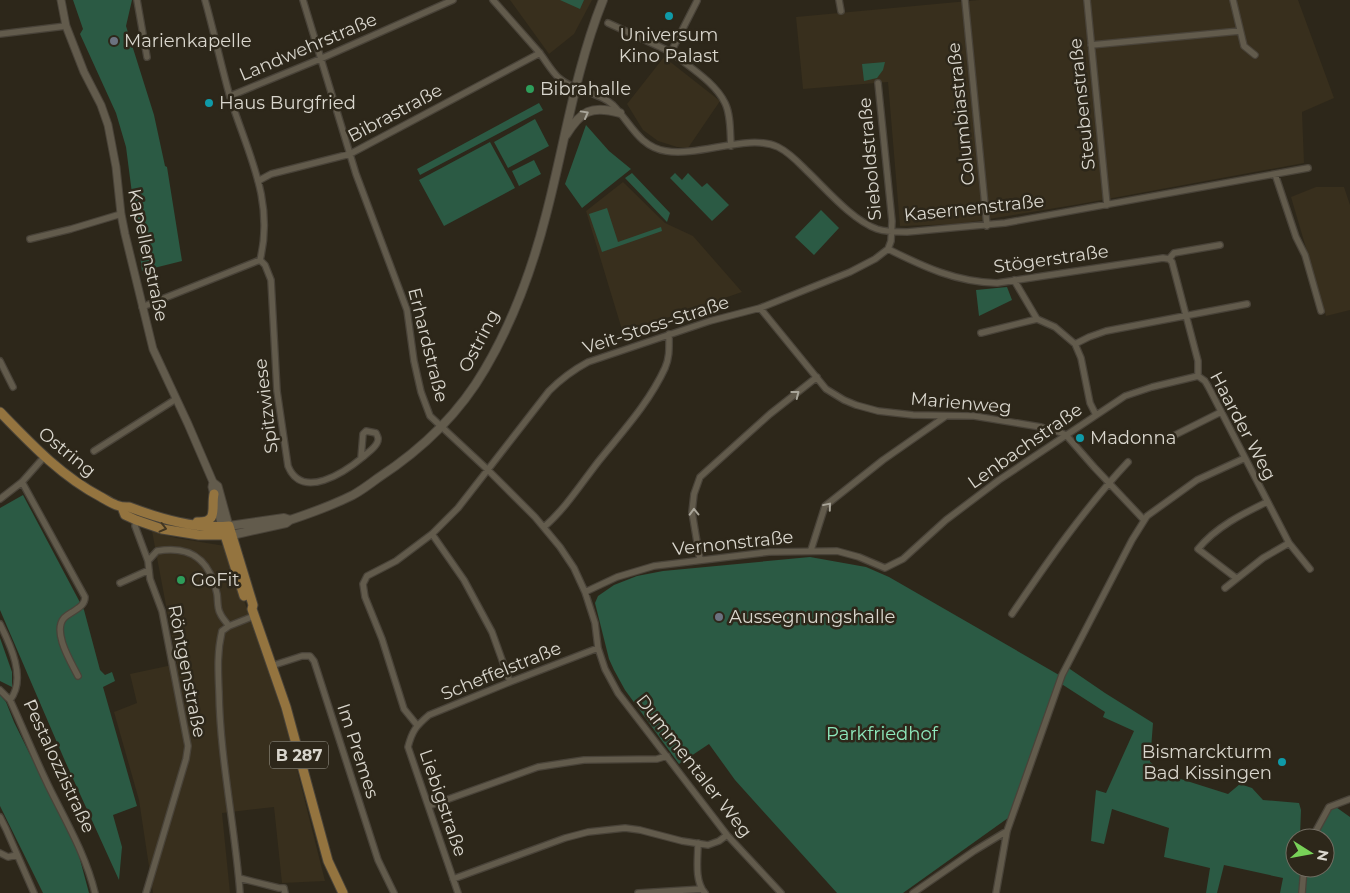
<svg xmlns="http://www.w3.org/2000/svg" width="1350" height="893" font-family="Montserrat,sans-serif">
<style>
.built{fill:#382f1d}
.green{fill:#2b5a44}
.lines{fill:none;stroke-linecap:round;stroke-linejoin:round}
.minor-casing{stroke:#494339;stroke-width:8}
.tertiary-casing{stroke:#494339;stroke-width:9}
.secondary-casing{stroke:#494339;stroke-width:10}
.primary-casing{stroke:#494339;stroke-width:11}
.minor{stroke:#625b4c;stroke-width:5.5}
.tertiary{stroke:#625b4c;stroke-width:7}
.secondary{stroke:#625b4c;stroke-width:8}
.primary{stroke:#94743f;stroke-width:9}
.oneway{stroke:#a9a599}
.oneway2{stroke:#423621}
.culture-dot{fill:#0f9aa8;stroke:#2d271a;stroke-width:2}
.worship-dot{fill:#6b7280;stroke:#2d271a;stroke-width:2}
.leisure-dot{fill:#2e9e5b;stroke:#2d271a;stroke-width:2}
.labels{text-anchor:middle;stroke-width:5;stroke-linejoin:round;paint-order:stroke}
.shield{fill:#2d271a;stroke:#a5a297;stroke-width:1}
.shield-label{font-size:16px;font-weight:bold;fill:#d9d6cd}
.poi-label{font-size:18px;fill:#d9d6cd;stroke:#2d271a;text-anchor:start}
.street-label{font-size:18px;fill:#d9d6cd;stroke:#2d271a}
.park-label{font-size:18px;fill:#8ee8bc;stroke:#2d271a}
</style>
<rect width="100%" height="100%" fill="#2d271a"/>
<path class="built" d="M510,0H592L574,34L549,54Z
M979,0H1298L1334,98L1302,112L1304,163L1080,204L959,224L900,226L888,82L803,89L796,17Z
M664,57L720,101L688,148L677,147L658,141L643,130L627,104Z
M623,182L665,223L693,236L742,292L623,333L586,211Z
M1316,187H1344L1350,205V310L1326,316L1291,197Z
M152,531L176,538L225,546L269,672L285,722L325,881L282,883L274,807L222,813L230,893H153L139,800L114,712L137,703L130,674L177,664Z"/>
<path class="green" d="M73,0H132L126,26L154,115L165,166L167,167L182,261L142,271L126,147L116,113L80,34L83,29Z
M560,0H584L580,9Z
M885,62L883,70L877,78L864,81L862,64Z
M539,103L543,110L420,175L417,169Z
M535,119L549,146L508,168L494,142Z
M586,125L609,151L631,169L582,208L565,184Z
M490,142L515,188L444,226L419,180Z
M534,160L541,174L519,186L512,171Z
M632,173L670,213L667,222L625,178Z
M675,173L682,180L688,173L702,187L707,183L729,205L712,221L670,178Z
M607,208L618,242L661,227L662,231L602,252L589,214Z
M821,210L839,228L814,255L795,237Z
M1007,287L1012,300L979,316L976,290Z
M23,495L84,610L100,670L105,675L112,672L115,681L103,687L137,806L113,815L122,847L119,880L65,761L0,610V508Z
M810,557L866,567L889,577L1059,675L1008,818L903,893H837L735,780L709,744L679,764L625,690L614,670L609,659L595,603L598,596L614,585L637,576L663,571Z
M0,638L12,672V687L0,681Z
M1067,667L1105,693L1153,723L1150,762L1168,775L1228,794L1240,784L1252,788L1263,800L1299,803L1301,810L1300,836L1302,838H1295V868H1303L1302,893H1280L1283,878L1224,865L1217,893H1206L1210,868L1164,857L1169,828L1112,809L1104,844L1091,841L1096,790L1106,793L1134,731L1103,717L1105,712L1060,683Z
M0,695L6,702L14,722L78,852L89,893H43L0,806Z
M1333,805L1350,817V893H1303L1304,868H1325V838H1312Z"/>
<g class="lines">
<g class="minor-casing">
<path id="minor" d="M137,0L147,57
M303,0L356,174L407,310L414,361L421,392L430,416L488,470L535,517L560,547L574,568L585,592L595,623L598,648L605,669L618,693L727,835L781,893
M493,0C508,17 523,34 538,51C545,59 551,71 559,78C574,92 598,91 613,105C630,122 639,147 666,151C699,157 749,133 778,147C790,153 798,162 807,171C826,189 852,220 877,229C886,232 897,232 907,232L1005,223L1308,168
M839,0L841,11
M965,0L987,226
M1087,0L1107,205
M1233,0L1244,46L1255,55
M697,1L671,52C689,67 715,82 725,103C731,115 730,132 731,146
M608,23L671,52
M0,34L66,26
M1091,45L1240,31
M230,96L320,59L453,0
M1275,174L1296,237L1305,255L1321,311
M258,181L271,174L350,154L540,53
M30,239L71,229L121,214
M888,249C924,267 956,282 997,283L1163,258L1169,259L1174,253L1220,245
M1169,259L1172,262L1198,361V376L1205,381L1209,388L1289,543L1310,569
M260,260L265,265L271,280L277,391L288,466C302,501 345,472 363,457C367,453 374,449 377,443C379,439 378,437 376,433L366,431L363,434L361,458
M1014,280L1037,319L1055,327L1075,344L1081,358L1090,403L1096,415
M142,307L260,260C275,200 247,152 230,97C221,65 214,32 205,0
M760,308L826,389L844,400L856,405L878,411L913,415L974,416L1041,427L1059,432L1066,435L1094,467L1144,520
M981,333L1037,319
M1075,344L1089,337L1106,331L1247,304
M0,361L13,387
M1167,439L1221,412
M94,451L176,399
M22,482L85,597C85,604 80,607 74,611C71,613 67,615 64,618C52,632 71,662 78,676
M0,499L22,482L45,456
M136,520L135,526L148,561
M544,527C565,509 581,484 598,462C622,432 649,403 665,368C670,357 669,346 669,334
M432,534L464,580L492,632L510,682
M811,550L825,506L883,460L946,416
M700,560L692,512L694,494L700,477L770,414L817,377
M1236,578L1198,549C1216,527 1242,514 1267,502
M120,583L149,570
M1225,588L1263,558L1289,543
M585,592L617,577L654,566L769,552L837,551L859,557L885,568L903,559L946,520L999,480L1125,396L1152,387L1198,376
M1012,614C1048,561 1084,509 1128,462
M0,624C10,644 27,679 10,700
M271,666L302,656H310L314,661L378,860L394,893
M0,690L10,700C24,730 36,761 51,791C68,825 86,856 95,893
M417,725L404,709L382,639L365,597L363,584L367,576L396,561L432,534L458,508L549,391C561,379 573,370 588,362L710,321L760,308L850,272L875,259L888,249L891,241L892,221L878,83
M429,806L538,767L584,760L657,759L667,756
M0,817L6,829L34,893
M1312,838L1329,807L1350,799
M698,843C698,858 694,881 705,893
M0,853L8,857L17,855
M239,878L279,888H284L285,893
M453,879L565,838L588,832L625,828L640,830L682,841L708,845L719,841L727,835
M146,893L186,759L188,746L162,611L150,579L148,561L157,551C191,545 210,560 217,594C218,600 217,608 220,613C222,618 226,622 229,626
M240,893C235,826 220,759 219,692C218,670 217,652 222,631L229,626L254,616
M458,893L408,747C412,731 416,726 429,715L510,682L598,648
M638,893L702,889
M913,893L974,851L1007,831
M996,893L1007,831L1062,675L1132,540L1147,516L1197,480L1245,458
M1302,893L1304,868"/>
</g>
<g class="tertiary-casing">
<path id="tertiary" d="M61,0L66,26L84,72L101,105L108,125L116,167L121,214L125,234L153,349L188,424L213,482L218,486L229,526
M213,482L212,487L222,527"/>
</g>
<g class="secondary-casing">
<path id="secondary" d="M566,135C581,111 591,105 620,113
M229,526L284,518L290,520
M232,535L286,523L290,520C311,513 333,505 353,495C362,490 370,484 378,478C421,450 459,414 485,369C512,323 533,266 546,215C565,143 575,70 603,0"/>
</g>
<g class="primary-casing">
<path id="primary" d="M0,412C31,444 61,476 101,497C110,502 118,508 129,507C161,519 195,529 229,526L253,605L252,609L286,707L328,861L343,893
M122,507L125,515L136,520L162,529L199,535H232
M197,522C219,523 211,508 214,494
M224,532L244,596"/>
</g>
<use href="#minor" class="minor"/>
<use href="#tertiary" class="tertiary"/>
<use href="#secondary" class="secondary"/>
<use href="#primary" class="primary"/>
</g>
<defs><path id="oneway-chevron" d="M-2-3.5L2.5 0L-2 3.5" fill="none" stroke-width="1.6" stroke-linecap="round" stroke-linejoin="round" transform="scale(1.25)"/></defs>
<g class="oneway">
<use href="#oneway-chevron" transform="translate(585 114) rotate(-29)"/>
<use href="#oneway-chevron" transform="translate(796 394) rotate(-38)"/>
<use href="#oneway-chevron" transform="translate(828 506) rotate(-50)"/>
<use href="#oneway-chevron" transform="translate(694 512) rotate(-91)"/>
</g>
<use class="oneway2" href="#oneway-chevron" transform="translate(163 528) rotate(14)"/>
<g class="culture-dot">
<circle cx="669" cy="16" r="5"/>
<circle cx="209" cy="103" r="5"/>
<circle cx="1080" cy="438" r="5"/>
<circle cx="1282" cy="762" r="5"/>
</g>
<g class="worship-dot">
<circle cx="114" cy="41" r="5"/>
<circle cx="719" cy="617" r="5"/>
</g>
<g class="leisure-dot">
<circle cx="530" cy="89" r="5"/>
<circle cx="181" cy="580" r="5"/>
</g>
<g class="labels">
<rect class="shield" x="270" y="741.5" width="58" height="27" rx="4"/>
<g class="shield-label">
<text x="299" y="761">B 287</text>
</g>
<g class="poi-label">
<text x="669" y="41" text-anchor="middle">Universum<tspan x="669" dy="21">Kino Palast</tspan></text>
<text x="124" y="47">Marienkapelle</text>
<text x="540" y="95">Bibrahalle</text>
<text x="219" y="109">Haus Burgfried</text>
<text x="1090" y="444">Madonna</text>
<text x="191" y="586">GoFit</text>
<text x="729" y="623">Aussegnungshalle</text>
<text x="1272" y="758" text-anchor="end">Bismarckturm<tspan x="1272" dy="21">Bad Kissingen</tspan></text>
</g>
<g class="street-label">
<text transform="translate(308 47) rotate(-23)" y="6">Landwehrstraße</text>
<text transform="translate(1082 104) rotate(-96)" y="6">Steubenstraße</text>
<text transform="translate(395 113) rotate(-28)" y="6">Bibrastraße</text>
<text transform="translate(961 114) rotate(-96)" y="6">Columbiastraße</text>
<text transform="translate(870 159) rotate(-95)" y="6">Sieboldstraße</text>
<text transform="translate(974 208) rotate(-6)" y="6">Kasernenstraße</text>
<text transform="translate(148 255) rotate(78)" y="6">Kapellenstraße</text>
<text transform="translate(1051 259) rotate(-8)" y="6">Stögerstraße</text>
<text transform="translate(656 325) rotate(-18)" y="6">Veit-Stoss-Straße</text>
<text transform="translate(479 341) rotate(-63)" y="6">Ostring</text>
<text transform="translate(428 345) rotate(76)" y="6">Erhardstraße</text>
<text transform="translate(961 403) rotate(5)" y="6">Marienweg</text>
<text transform="translate(266 406) rotate(-97)" y="6">Spitzwiese</text>
<text transform="translate(1243 426) rotate(62)" y="6">Haarder Weg</text>
<text transform="translate(1025 446) rotate(-35)" y="6">Lenbachstraße</text>
<text transform="translate(67 452) rotate(39)" y="6">Ostring</text>
<text transform="translate(733 543) rotate(-6)" y="6">Vernonstraße</text>
<text transform="translate(187 671) rotate(79)" y="6">Röntgenstraße</text>
<text transform="translate(501 671) rotate(-22)" y="6">Scheffelstraße</text>
<text transform="translate(358 751) rotate(72)" y="6">Im Premes</text>
<text transform="translate(59 766) rotate(65)" y="6">Pestalozzistraße</text>
<text transform="translate(694 766) rotate(52)" y="6">Dummentaler Weg</text>
<text transform="translate(443 803) rotate(71)" y="6">Liebigstraße</text>
</g>
<g class="park-label">
<text x="882" y="740">Parkfriedhof</text>
</g>
</g>
<g transform="translate(1310 853) rotate(101)"><circle r="24" fill="#2d271a" stroke="#726d62"/>
<path d="M0-4L9 19L0 12L-9 19Z" fill="#78d158"/>
<text y="-8" font-size="14" font-weight="bold" text-anchor="middle" fill="#d9d6cd">N</text>
</g>
</svg>
